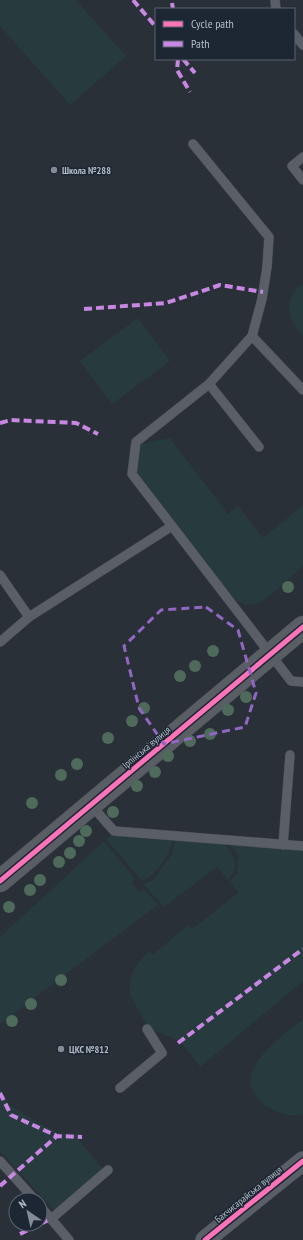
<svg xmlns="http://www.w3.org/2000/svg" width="303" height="1240" font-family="'PT Sans Narrow',sans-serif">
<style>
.green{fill:#273a3e}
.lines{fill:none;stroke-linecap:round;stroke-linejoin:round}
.lane-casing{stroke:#484c53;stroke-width:10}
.street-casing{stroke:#484c53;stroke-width:20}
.secondary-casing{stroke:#484c53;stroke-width:23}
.lane{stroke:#5a5e66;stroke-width:9}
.street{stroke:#5a5e66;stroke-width:19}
.secondary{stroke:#595d64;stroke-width:22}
.quiet{stroke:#c787e3;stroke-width:4;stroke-dasharray:8 4;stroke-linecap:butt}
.cycleway-casing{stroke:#1d2633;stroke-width:8}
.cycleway{stroke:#fb73b8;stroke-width:5}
.tree{fill:#4e6a5a}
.marked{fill:none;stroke:#9266c3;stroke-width:3;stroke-dasharray:8 5;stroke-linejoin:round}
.poi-dot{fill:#848b96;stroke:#1d2633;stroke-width:1.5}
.labels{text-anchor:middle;stroke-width:3;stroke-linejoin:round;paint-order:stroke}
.poi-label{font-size:10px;font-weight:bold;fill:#b4bcc9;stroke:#1d2633;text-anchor:start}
.street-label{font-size:10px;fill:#b4bcc9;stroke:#1d2633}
</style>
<rect width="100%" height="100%" fill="#2a3038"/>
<path class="green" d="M0,0H76L126,56L70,105L0,26Z
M303,284V336C287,322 282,296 303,284Z
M138,318L170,361L112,404L80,361Z
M170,438L228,514L238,506L263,538L303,505V566C291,576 266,604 251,605C242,605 235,599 229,594L137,472L141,444Z
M115,832L173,837C170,854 159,874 142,881L106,839Z
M175,837L223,841C234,856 241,863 228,880L217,867L164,907L143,884L153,880L173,852Z
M104,841L135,879L131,882L140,892L144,889L158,905L0,1024V937Z
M228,843L303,849V981L200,1067L180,1041L148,1028L130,995V982L134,968L149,951L152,955L188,925L192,929L239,892L230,882L237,873L238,855Z
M303,1019V1114C292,1118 278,1113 268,1107C222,1076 279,1039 303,1019Z
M0,1089L10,1105L37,1122L61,1134H79V1140L103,1169L55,1211L0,1151Z"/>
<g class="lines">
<g class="lane-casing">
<path id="lane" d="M275,0L276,9
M294,34L303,45
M303,157L292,166L303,180
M252,336L303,390
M209,384L259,447
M172,526L132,474L136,442L209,384L252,336L262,299L267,267L269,237L193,144
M0,575L29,617
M0,642L29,617L172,526L291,681L303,682
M91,805L114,831L303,846
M283,845L290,755
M120,1088L162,1053L147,1029
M0,1161L35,1200
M40,1206L69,1240
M51,1219L108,1170"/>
</g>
<g class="street-casing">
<path id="street" d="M205,1240L303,1161"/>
</g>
<g class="secondary-casing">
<path id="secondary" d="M0,881L303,627"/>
</g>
<use href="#lane" class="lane"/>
<use href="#street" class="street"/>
<use href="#secondary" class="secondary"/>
<path class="quiet" d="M133,0L156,27
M172,3L173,9
M178,59L177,70L190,92
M183,59L195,73
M84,309L166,303L220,285L263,292
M0,423L11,420L76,423L98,434
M178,1043L303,949
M0,1093L11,1115L57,1136L82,1137
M0,1186L57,1136
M40,1224L51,1219
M20,1234L40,1224"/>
<g class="cycleway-casing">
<path id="cycleway" d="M0,881L303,627
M205,1240L303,1161"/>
</g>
<use href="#cycleway" class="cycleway"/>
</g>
<g class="tree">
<circle cx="288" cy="587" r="6"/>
<circle cx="213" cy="651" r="6"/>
<circle cx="195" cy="666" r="6"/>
<circle cx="180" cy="676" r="6"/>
<circle cx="246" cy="697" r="6"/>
<circle cx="144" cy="708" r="6"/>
<circle cx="228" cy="710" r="6"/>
<circle cx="132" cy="721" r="6"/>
<circle cx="210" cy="734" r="6"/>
<circle cx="108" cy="738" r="6"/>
<circle cx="190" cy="741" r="6"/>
<circle cx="168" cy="756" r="6"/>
<circle cx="77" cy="764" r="6"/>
<circle cx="155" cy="772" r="6"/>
<circle cx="61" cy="775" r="6"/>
<circle cx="137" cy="786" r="6"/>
<circle cx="32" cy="803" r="6"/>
<circle cx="113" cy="812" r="6"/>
<circle cx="86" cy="831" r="6"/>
<circle cx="79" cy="841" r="6"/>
<circle cx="70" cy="853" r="6"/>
<circle cx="59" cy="862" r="6"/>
<circle cx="40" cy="880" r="6"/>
<circle cx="30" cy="890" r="6"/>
<circle cx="9" cy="907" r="6"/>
<circle cx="61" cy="980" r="6"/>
<circle cx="31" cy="1004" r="6"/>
<circle cx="12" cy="1021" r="6"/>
</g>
<path class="marked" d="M206,607L238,630L256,693L245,727L164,744L139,708L124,646L161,610Z"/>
<g class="poi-dot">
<circle cx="54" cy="170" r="4"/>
<circle cx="61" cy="1049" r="4"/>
</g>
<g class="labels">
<g class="poi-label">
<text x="62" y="174">Школа №288</text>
<text x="69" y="1053">ЦКС №812</text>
</g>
<g class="street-label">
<text transform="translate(146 747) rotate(-40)" y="4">Ірпінська вулиця</text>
<text transform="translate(248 1194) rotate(-39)" y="4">Бахчисарайська вулиця</text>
</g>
</g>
<rect x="155" y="8" width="140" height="52" fill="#1d2633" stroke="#59626f"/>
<rect x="163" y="21" width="20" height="6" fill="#fb73b8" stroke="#59626f"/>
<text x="191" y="28" font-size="12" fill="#b4bcc9">Cycle path</text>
<rect x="163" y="41" width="20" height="6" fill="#c787e3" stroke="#59626f"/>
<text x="191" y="48" font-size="12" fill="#b4bcc9">Path</text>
<g transform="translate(28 1212) rotate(326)"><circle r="19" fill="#1d2633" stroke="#59626f"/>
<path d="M0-3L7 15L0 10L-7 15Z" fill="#848b96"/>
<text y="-6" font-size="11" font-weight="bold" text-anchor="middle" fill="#b4bcc9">N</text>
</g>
</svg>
